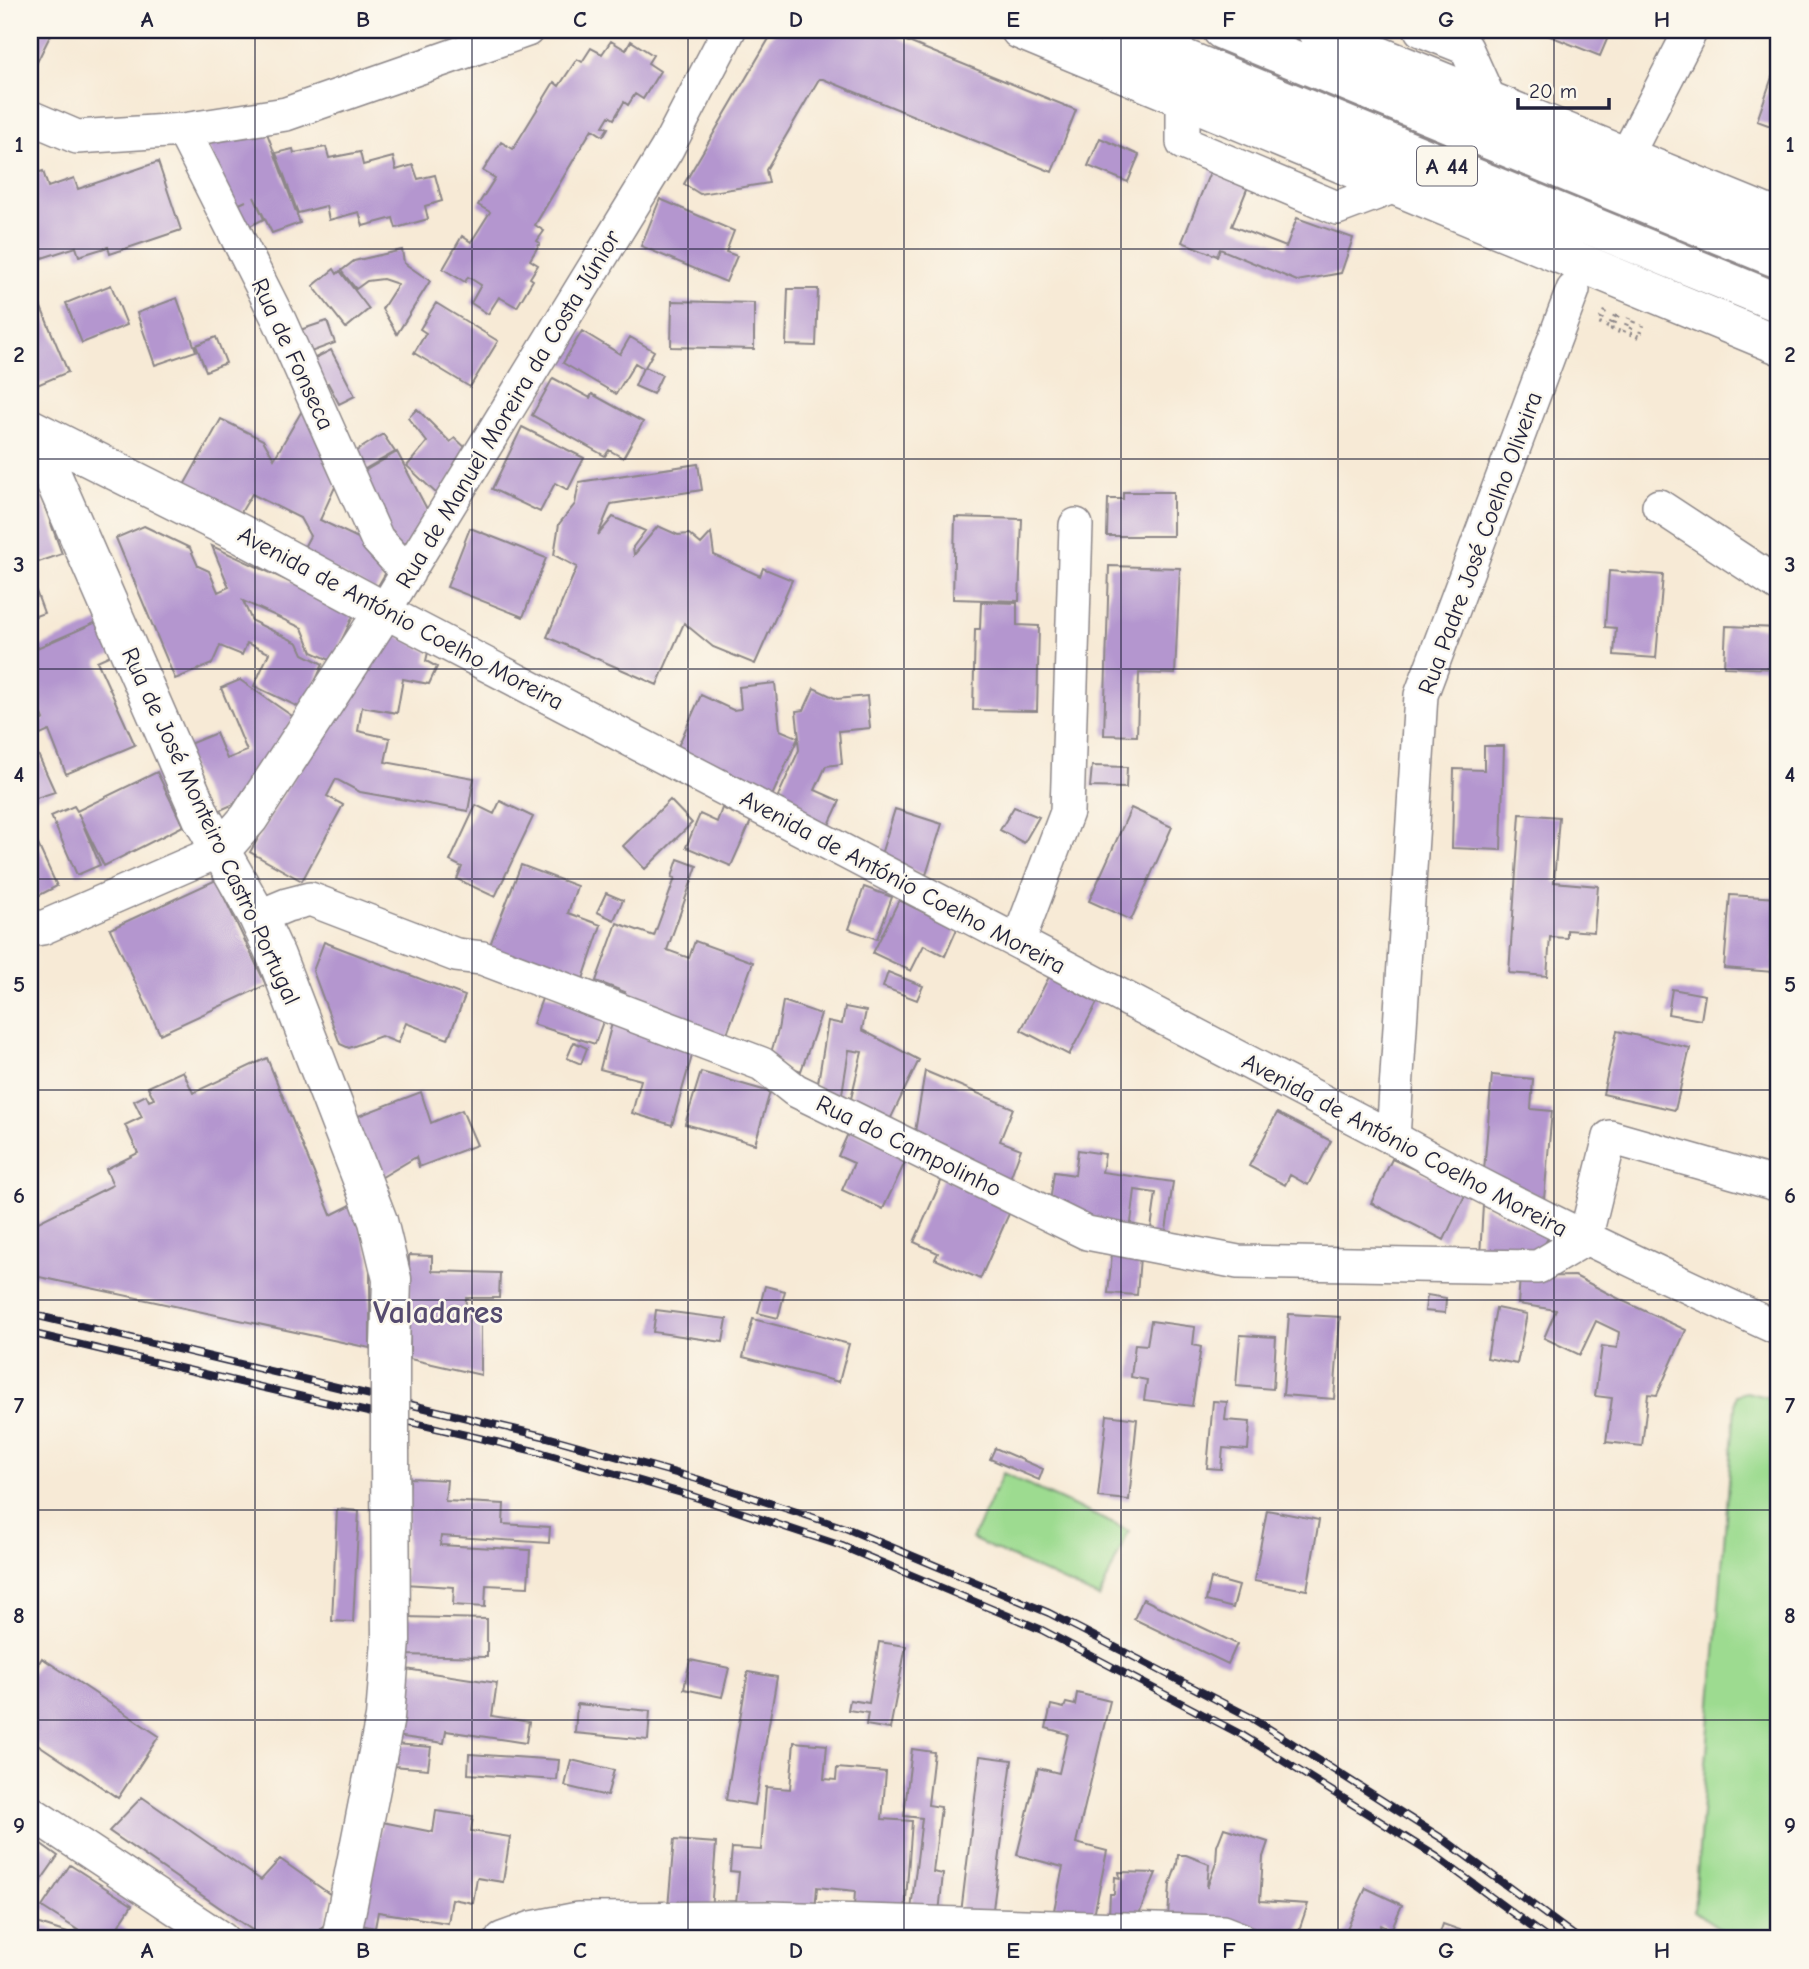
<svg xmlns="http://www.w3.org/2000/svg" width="1809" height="1969" font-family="'Comic Neue',sans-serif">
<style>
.green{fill:#9ddb90;stroke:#607e66;stroke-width:2}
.building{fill:#b496cf}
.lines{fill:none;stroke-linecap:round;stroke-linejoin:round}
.minor-casing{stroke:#8c8688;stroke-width:36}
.major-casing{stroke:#8c8688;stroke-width:41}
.highway-casing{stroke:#8c8688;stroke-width:41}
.path{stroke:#8c8688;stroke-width:4.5;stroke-dasharray:2 5;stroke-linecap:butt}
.minor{stroke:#fff;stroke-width:33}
.major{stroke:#fff;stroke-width:38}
.highway{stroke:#fff;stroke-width:38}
.rail-casing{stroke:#22223b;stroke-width:8}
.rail{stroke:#fbf7ec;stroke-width:5;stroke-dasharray:16;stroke-linecap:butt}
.major-bridge-casing{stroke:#8c8688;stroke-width:41;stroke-linecap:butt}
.major-bridge{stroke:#fff;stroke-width:38}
.grid{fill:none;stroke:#22223b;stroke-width:2;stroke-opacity:0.55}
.labels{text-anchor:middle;stroke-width:5;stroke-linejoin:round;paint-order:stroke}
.shield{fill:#fbf7ec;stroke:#636270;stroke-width:2}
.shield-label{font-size:23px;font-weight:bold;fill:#22223b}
.street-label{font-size:24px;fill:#22223b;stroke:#fbf7ec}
.district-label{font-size:32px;font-weight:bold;fill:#554b6f;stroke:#fbf7ec}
.neatline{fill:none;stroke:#22223b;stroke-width:2.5}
.grid-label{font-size:23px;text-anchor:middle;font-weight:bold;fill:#22223b}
</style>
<rect width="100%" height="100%" fill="#fbf7ec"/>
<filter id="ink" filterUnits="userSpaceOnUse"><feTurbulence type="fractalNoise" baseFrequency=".0143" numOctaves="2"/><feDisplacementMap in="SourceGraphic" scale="14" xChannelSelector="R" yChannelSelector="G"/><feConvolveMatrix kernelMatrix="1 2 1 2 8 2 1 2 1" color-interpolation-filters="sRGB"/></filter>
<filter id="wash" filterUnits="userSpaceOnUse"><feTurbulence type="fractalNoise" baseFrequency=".00686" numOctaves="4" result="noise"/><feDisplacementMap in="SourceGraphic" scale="28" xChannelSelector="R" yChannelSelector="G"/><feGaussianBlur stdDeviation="1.57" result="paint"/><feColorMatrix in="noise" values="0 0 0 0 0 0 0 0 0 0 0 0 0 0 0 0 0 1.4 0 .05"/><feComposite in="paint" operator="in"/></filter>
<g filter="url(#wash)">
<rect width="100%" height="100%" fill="#f7ead6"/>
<path class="green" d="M1746,1392L1779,1400V1939H1736L1694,1911L1736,1395Z
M1003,1473L1129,1531L1099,1598L972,1539Z"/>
<g id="blocks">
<path class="building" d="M30,30H53L30,76Z
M778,30H879L1076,110L1052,172L823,79H819L766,170L769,183L700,194L684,184L770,37Z
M1535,30H1611L1600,56Z
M611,41L626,50L631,41L653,55L648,63L660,71L643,99L635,94L628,105L624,102L614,119L609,116L603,126L608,128L603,136L592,129L535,225L544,231L537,241L540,243L530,260L538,265L530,278L533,280L517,307L499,297L488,314L471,303L481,285L468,277L465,282L443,269L462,236L471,242L490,212L478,205L495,178L483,171L501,142L513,149L554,82L559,86L577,59L582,62L591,48L602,54Z
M1772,77L1779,80V129L1757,121Z
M267,133L300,223L272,233L254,197L264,219L240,231L229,209L246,201L228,209L207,142Z
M1100,138L1139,155L1128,182L1088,166Z
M326,147L329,158L360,152L363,165L393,157L396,170L413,165L418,179L435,175L442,201L425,206L428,219L396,228L393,218L363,226L359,212L329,220L326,206L298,213L276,153L293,149L294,153Z
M1220,147L1258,162L1232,226L1286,247L1297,218L1353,238L1341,273L1297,281L1220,249L1217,256L1182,242Z
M158,162L181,230L110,254L108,247L79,256L76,247L42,258L30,220V175L43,171L48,187L74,178L78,189Z
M660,199L734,231L726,252L737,256L726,282L641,246Z
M402,250L404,263L430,281L397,334L382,309L398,284L383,279L367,281L356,289L341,271L354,261Z
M334,269L337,274L340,271L369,309L346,328L313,286Z
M30,281L68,372L30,388Z
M111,285L127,325L82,343L66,303Z
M788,289H818L816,346L786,345Z
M177,298L196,351L155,365L137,313Z
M672,301L754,303V349L671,347Z
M436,303L498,341L470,387L414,353L426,333L420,329Z
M327,321L335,343L308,353L300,330Z
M582,331L620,354L630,337L654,351L645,367L662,375L653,394L635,386L643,368L635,363L616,394L563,363Z
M216,337L226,363L206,371L196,345Z
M331,350L355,396L339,404L328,383L315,389L303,364Z
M553,378L590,398L592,394L643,422L623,458L609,450L605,456L532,415Z
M307,402L340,476L320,520L377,547L388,569L375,591L301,553L310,536L300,518L252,494L240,514L183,487L221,419L263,440L274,459Z
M417,409L450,442L455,438L468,450L440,497L407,466L427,442L408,418Z
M522,427L584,458L568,490L555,483L540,512L492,489Z
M383,434L395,452L356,474L347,457Z
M397,452L428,511L400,554L356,476Z
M698,464L702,490L611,504L598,535L613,517L645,531L633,547L634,555L658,526L678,535L689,534L701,544L711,533L714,555L760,576L763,568L792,580L755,664L713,647L684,623L657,685L655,684L547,637L577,567L554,555L559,524L575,504L579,482Z
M38,488L62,554L30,565V491Z
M1123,492H1173V536H1107L1108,499H1123Z
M955,517L1022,519L1019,601L953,599Z
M144,526L190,548L198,566L209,571L218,592L229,587L212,546L355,612L332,661L312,652L302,628L243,601L252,621L298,643L303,654L323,664L303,709L254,686L269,653L247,643L242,655L220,646L212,664L175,679L116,538Z
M470,528L546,558L523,617L447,587Z
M1109,566L1180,568L1175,674L1139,673L1137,736L1104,735Z
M1609,571L1663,575L1656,658L1614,655L1616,628L1605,627Z
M30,575L44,613L30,618Z
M981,602L1017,603V625L1039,626L1037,711L973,710L975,629H980Z
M99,621L113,654L97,661L135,745L66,774L49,731L31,739L55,792L30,800V726L44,719L32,691L30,692V651Z
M1726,626L1779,628V669L1724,667Z
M382,627L428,652L426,661L437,667L429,684L403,679L397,713L362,707L358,731L390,738L385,762L474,778L468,811L360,792L336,779L327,796L343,805L302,881L250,852Z
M240,680L295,718L234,804L214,813L182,747L216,733L227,759L247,751L221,688Z
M775,683L780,730L799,738L796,711L804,710L814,688L837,699L867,696L870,728L839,731L842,764L826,766L815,790L840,801L827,829L774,805L799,750L798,738L772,796L675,753L701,695L733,710L741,709L739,687Z
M1484,746H1504L1501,850L1452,848L1454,769L1484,770Z
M1092,766L1127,767L1126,788L1090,787Z
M157,772L183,826L104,866L78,813L100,865L77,875L51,816L74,806L77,811Z
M670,800L692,823L645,869L623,846Z
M500,801L533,817L495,897L457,879L462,867L450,861L476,805L494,814Z
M1014,807L1039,817L1024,843L1000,830Z
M722,808L751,821L731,866L686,847L700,814L717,822Z
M1131,808L1172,827L1131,920L1089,901Z
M895,809L942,824L926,875L879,861Z
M1520,814L1559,817L1554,882L1598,886L1594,932L1567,930V938L1550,937L1547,976L1509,973Z
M30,827L57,886L30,900Z
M678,859L697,866L667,950L689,958L695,941L753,962L724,1042L620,1004L625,992L596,981L617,923L654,936L675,878L672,877Z
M521,865L577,886L568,913L601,925L581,985L488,950Z
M216,880L266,985L160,1034L110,929Z
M864,887L892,897L877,939L849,929Z
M606,893L623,900L614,920L597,912Z
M1730,895L1778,898L1773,972L1724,968Z
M899,900L957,929L945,956L924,945L911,971L873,953Z
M324,942L465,996L448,1039L406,1023L398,1043L381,1036L349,1048L340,1044L313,971Z
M888,972L923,986L917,1000L883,987Z
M1049,977L1097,1003L1069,1055L1021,1030Z
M1672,989L1705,995L1701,1020L1668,1014Z
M544,993L606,1013L595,1044L533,1024Z
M783,1001L821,1014L801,1071L769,1059L778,1030Z
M845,1007L866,1011L862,1030L919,1060L889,1122L850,1103L862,1052L849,1050L841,1100L817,1089L828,1021L842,1024Z
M612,1023L694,1049L672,1125L632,1113L641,1080L600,1069Z
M1617,1031L1690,1048L1675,1110L1603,1094Z
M574,1042L587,1048L581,1064L567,1058Z
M267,1058L331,1215L353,1204L370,1257V1348L30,1275V1226L113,1185L106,1169L138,1153L125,1125L142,1117L134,1101L146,1095L149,1101L154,1099L148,1087L183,1071L193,1093Z
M925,1071L1013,1108L1000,1141L1021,1149L1009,1181L914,1138Z
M701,1072L770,1092L755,1144L685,1124Z
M1492,1075L1533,1079L1531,1109L1552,1111L1544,1199L1484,1171Z
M421,1092L431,1123L462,1110L477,1145L419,1167L416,1157L377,1180L353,1118Z
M1277,1113L1331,1141L1308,1185L1290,1175L1285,1185L1249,1166Z
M850,1129L908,1156L883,1209L842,1190L854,1163L838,1156Z
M1078,1150L1105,1154L1102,1172L1173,1182L1165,1238L1150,1236L1156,1193L1135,1190L1130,1231L1050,1203L1054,1172L1075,1175Z
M1392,1159L1466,1193L1444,1240L1371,1203Z
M943,1177L1012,1207L980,1279L935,1259L938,1253L914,1242Z
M1483,1205L1548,1238L1538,1257L1480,1256Z
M1112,1254L1140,1257L1137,1295L1108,1293Z
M409,1255L432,1256V1271L500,1273L499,1298H466L465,1313H481V1375L410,1359Z
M1575,1276L1623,1301L1686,1330L1657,1395L1648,1394L1642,1446L1606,1442L1612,1398L1595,1396L1602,1346L1617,1348L1619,1332L1596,1321L1580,1355L1544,1338L1556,1310L1518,1304L1520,1277Z
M765,1286L785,1291L778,1318L758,1313Z
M1427,1295L1446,1298L1445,1313L1425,1311Z
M1496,1308L1527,1314L1517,1364L1487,1358Z
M656,1310L727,1319L723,1342L653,1332Z
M1289,1314L1340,1317L1334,1399L1283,1395Z
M753,1319L849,1344L839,1382L743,1357Z
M1151,1321L1195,1327L1193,1345L1201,1347L1192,1406L1144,1400L1147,1380L1131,1377L1135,1344L1147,1345Z
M1240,1335L1276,1337L1273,1389L1236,1386Z
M1213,1401L1227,1402L1225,1420L1250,1422L1248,1450L1223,1448L1221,1469L1207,1468Z
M1107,1415L1137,1419L1129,1500L1098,1497Z
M995,1448L1043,1469L1039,1480L990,1459Z
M410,1478L447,1480L445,1501L504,1504L503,1524L550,1527L549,1543L441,1536L440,1545L530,1550L528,1587L486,1585L485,1607L453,1605L454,1587L404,1584Z
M337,1509L359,1511L353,1622L332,1621Z
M1267,1510L1319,1520L1307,1590L1254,1581Z
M1211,1578L1239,1586L1233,1608L1206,1601Z
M1143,1599L1237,1644L1228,1664L1134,1619Z
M405,1617L487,1619V1657L404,1655Z
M879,1642L906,1646L890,1729L866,1725L868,1713L848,1710L850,1700L869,1703Z
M42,1658L159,1736L118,1798L30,1739V1677Z
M690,1660L729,1668L722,1697L684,1689Z
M406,1669L497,1683L492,1716L529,1722L526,1743L446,1731L444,1743L396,1736Z
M748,1672L777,1677L755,1805L726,1800Z
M1077,1693L1110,1701L1076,1843L1107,1851L1094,1915H1053L1063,1867L1017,1855L1038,1768L1059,1773L1068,1734L1046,1728L1051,1705L1064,1708L1066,1703L1075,1705Z
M577,1704L650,1711L648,1740L575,1733Z
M794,1742L827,1745L824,1779L836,1780L837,1768L886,1772L882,1819L912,1821L905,1912L854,1907L855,1891L817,1887L815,1911L736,1904L739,1872L730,1871L732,1848L761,1850L766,1787L790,1789Z
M395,1744L431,1747L428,1769L394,1766Z
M912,1749L934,1752L928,1805L941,1807L933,1872L943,1874L939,1913L911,1910L922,1818L904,1816Z
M469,1754L559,1760L557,1780L468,1774Z
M980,1756L1012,1760L992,1917L961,1913Z
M571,1760L614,1770L607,1796L565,1786Z
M142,1797L261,1880L280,1859L331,1895L325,1923L315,1938L265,1939L109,1831Z
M436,1811L473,1816L471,1831L510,1837L503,1882L477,1878L473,1903L452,1899L448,1923L378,1912L375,1928L361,1925L382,1822L433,1832Z
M1224,1828L1268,1842L1263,1857L1260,1901L1308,1904L1296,1939H1283L1238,1923L1168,1918L1170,1884L1177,1864L1178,1855H1186L1209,1864L1207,1888L1216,1863L1217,1846Z
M30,1836L58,1856L30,1896Z
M674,1840L716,1843L711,1911L668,1907Z
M70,1865L132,1905L119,1925L129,1931L124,1939H92L42,1907Z
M1119,1872L1156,1873L1139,1914L1109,1917L1110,1894H1114L1115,1877L1120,1878Z
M1366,1888L1402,1905L1391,1930L1381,1925L1375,1939H1342Z
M30,1921L86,1939H30Z
M1443,1924L1463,1931L1460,1939H1438Z"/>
</g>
</g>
<g filter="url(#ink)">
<use href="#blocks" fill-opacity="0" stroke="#8c8688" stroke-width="2"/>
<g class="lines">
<g class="minor-casing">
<path id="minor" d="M729,30L667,149L384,611L1393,1138C1519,1208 1649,1269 1779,1329
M1421,30L1466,48L1489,99
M1183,97V143L1337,208L1398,185
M30,117L77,137L183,130L286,114L527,30
M183,130L280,322L377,539L408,573
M1634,141L1691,30
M1659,506L1779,585
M258,917L287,905L310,899L456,955L482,958L762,1064L795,1090L1087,1233L1238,1262L1538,1267L1585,1239L1610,1137L1779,1185
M30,930L42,928L221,850
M1018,942L1067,812L1076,525
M1393,1138L1421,695L1573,290
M30,1812L222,1939
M502,1939L532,1928L578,1919L769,1918L1222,1932L1240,1939"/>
</g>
<g class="major-casing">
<path id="major" d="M30,428L241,534L384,611L249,818L221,850
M32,429L202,818L258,917L276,956L378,1221L392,1279L390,1346
M341,1939L385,1717L391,1640L390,1451"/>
</g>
<g class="highway-casing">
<path id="highway" d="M1020,30L1779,345
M1114,30L1779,303
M1222,30L1779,259
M1316,30L1779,219"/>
</g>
<path class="path" d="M1605,311L1599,323L1609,327L1616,314H1618L1612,329L1623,333L1629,318
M1634,321L1629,333L1639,337L1643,325"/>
<use href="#minor" class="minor"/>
<use href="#major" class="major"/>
<use href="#highway" class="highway"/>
<g class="rail-casing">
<path id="rail" d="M30,1314L547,1437L697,1479L848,1529L1049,1613L1252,1718L1446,1841L1579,1939
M30,1333L543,1453L692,1496L842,1546L1042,1630L1242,1735L1437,1857L1548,1939"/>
</g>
<use href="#rail" class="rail"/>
<g class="major-bridge-casing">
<path id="major-bridge" d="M390,1346V1451"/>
</g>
<use href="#major-bridge" class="major-bridge"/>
</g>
</g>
<path class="grid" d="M255,30V1939M472,30V1939M688,30V1939M904,30V1939M1121,30V1939M1338,30V1939M1554,30V1939M30,249H1779M30,459H1779M30,669H1779M30,879H1779M30,1090H1779M30,1300H1779M30,1510H1779M30,1720H1779"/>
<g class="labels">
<rect class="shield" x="1417" y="146.5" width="60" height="39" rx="5"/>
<g class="shield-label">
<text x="1447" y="174">A 44</text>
</g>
<g class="street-label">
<text transform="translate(293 354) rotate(65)" y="8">Rua de Fonseca</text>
<text transform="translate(508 409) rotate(-59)" y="8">Rua de Manuel Moreira da Costa Júnior</text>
<text transform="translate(1480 543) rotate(-70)" y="8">Rua Padre José Coelho Oliveira</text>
<text transform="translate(401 618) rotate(28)" y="8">Avenida de António Coelho Moreira</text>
<text transform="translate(211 826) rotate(65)" y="8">Rua de José Monteiro Castro Portugal</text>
<text transform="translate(903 882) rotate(28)" y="8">Avenida de António Coelho Moreira</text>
<text transform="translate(1405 1145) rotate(28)" y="8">Avenida de António Coelho Moreira</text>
<text transform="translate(909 1146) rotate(26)" y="8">Rua do Campolinho</text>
</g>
<g class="district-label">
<text x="438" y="1323">Valadares</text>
</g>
</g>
<rect width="1809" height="1969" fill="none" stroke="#fbf7ec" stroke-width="77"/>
<path d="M1518 98v10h91v-10" fill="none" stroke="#22223b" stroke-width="3.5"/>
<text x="1529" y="98" font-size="21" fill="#22223b" stroke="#fbf7ec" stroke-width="5" paint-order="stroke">20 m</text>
<rect x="38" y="38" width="1732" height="1892" class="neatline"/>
<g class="grid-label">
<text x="147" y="27">A</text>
<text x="363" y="27">B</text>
<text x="580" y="27">C</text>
<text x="796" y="27">D</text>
<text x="1013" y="27">E</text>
<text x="1229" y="27">F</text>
<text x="1446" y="27">G</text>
<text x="1662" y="27">H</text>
<text x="19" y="152">1</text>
<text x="1790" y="152">1</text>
<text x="19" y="362">2</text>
<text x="1790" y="362">2</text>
<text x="19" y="572">3</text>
<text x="1790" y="572">3</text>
<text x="19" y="782">4</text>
<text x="1790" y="782">4</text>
<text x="19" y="992">5</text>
<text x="1790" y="992">5</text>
<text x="19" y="1203">6</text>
<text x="1790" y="1203">6</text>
<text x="19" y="1413">7</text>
<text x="1790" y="1413">7</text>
<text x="19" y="1623">8</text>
<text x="1790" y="1623">8</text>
<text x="19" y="1833">9</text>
<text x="1790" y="1833">9</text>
<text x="147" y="1958">A</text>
<text x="363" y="1958">B</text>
<text x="580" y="1958">C</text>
<text x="796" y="1958">D</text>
<text x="1013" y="1958">E</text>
<text x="1229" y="1958">F</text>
<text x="1446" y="1958">G</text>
<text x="1662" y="1958">H</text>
</g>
</svg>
